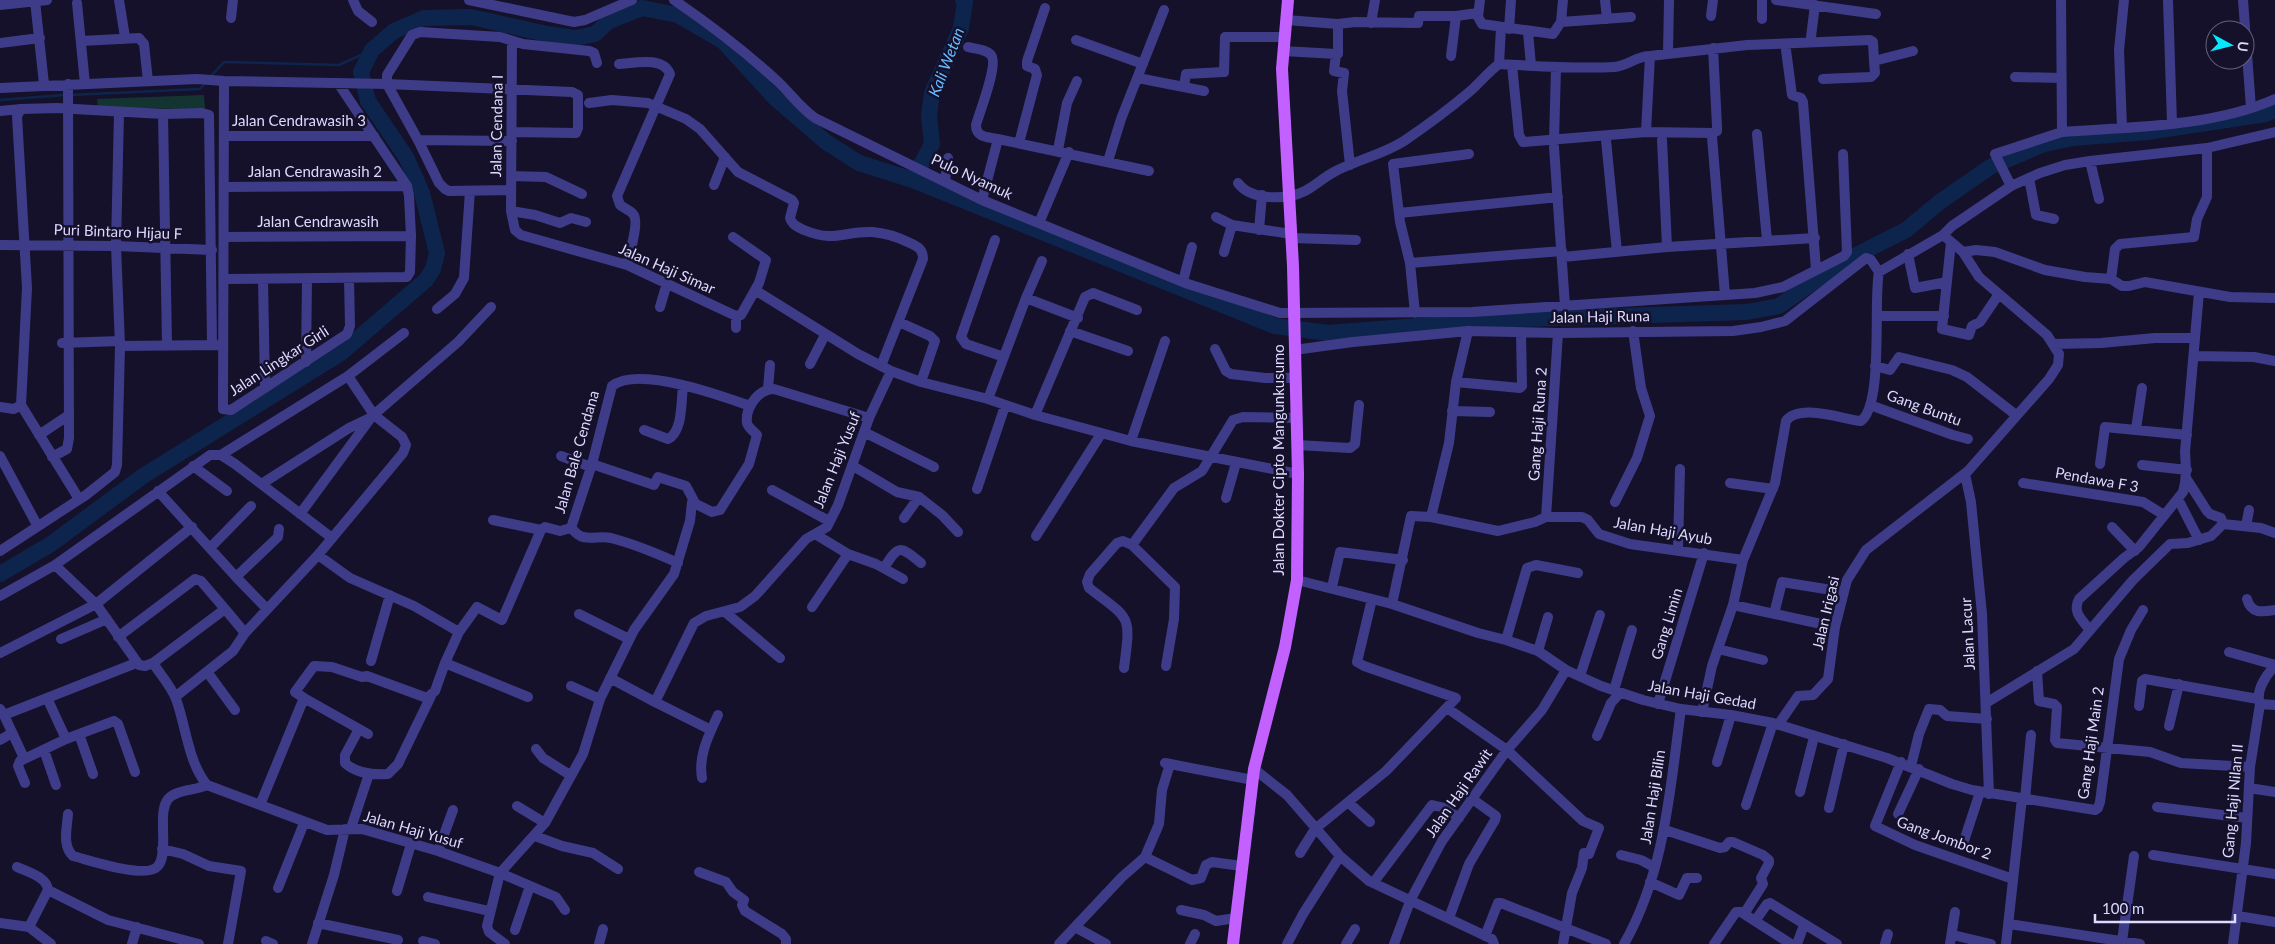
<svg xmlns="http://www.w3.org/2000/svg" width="2275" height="944" font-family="Lato,sans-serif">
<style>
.green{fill:#143432}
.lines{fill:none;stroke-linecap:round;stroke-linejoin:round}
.stream{stroke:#0d254d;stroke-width:2.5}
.river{stroke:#0d254d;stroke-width:16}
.minor{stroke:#3e3c89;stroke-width:10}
.major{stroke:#c261ff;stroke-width:12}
.labels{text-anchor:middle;stroke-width:5;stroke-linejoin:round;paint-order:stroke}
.street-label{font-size:15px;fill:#ddd9ff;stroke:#15112a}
.water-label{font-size:16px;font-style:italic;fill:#68baff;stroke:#15112a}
</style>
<rect width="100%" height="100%" fill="#15112a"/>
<path class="green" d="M204,95L205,109L98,108L97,99Z"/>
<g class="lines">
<path class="stream" d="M211,76L224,62L339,65L372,50
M70,95L200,89L206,82
M0,100L64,95"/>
<path class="river" d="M913,180L932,144L929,116L932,93L961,28L965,2L963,0
M0,574L51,544L143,476L341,353L426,280L433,269L437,253L422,193L406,157L368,101L361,72L372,50L394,31L424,18L471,17L547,34L575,38L595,34L609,21L642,8L678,15L723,41L775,98L826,142L859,163L913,180L1275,326L1328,333L1495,320L1747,312L1779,306L1841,263L1906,230L1941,201L1990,167L2044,144L2073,138L2147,132L2266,114L2275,109"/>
<path class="minor" d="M119,0L125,37
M353,0L358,11L372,22
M469,0L574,22L585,20L632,0
M674,0C709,24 742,49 774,78C788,90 799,107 815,118L982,200L1188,284L1280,313L1472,312L1755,293L1783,287L1844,256L1847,252L1843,154
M1480,0L1478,17L1482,24L1553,34L1561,22L1563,0
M1605,0L1607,19
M1762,0V19
M1776,0L1876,14
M2061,0L2062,132
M2168,0L2172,123
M2243,0L2251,108
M35,1L44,84
M77,3L85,84
M0,5L47,0
M1711,16L1713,0
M231,18L233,0
M1286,20L1338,24L1355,22L1418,23L1419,16H1456L1478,13
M1561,22L1631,17
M1371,23L1375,0
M1509,29L1511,0
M1528,32L1531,65
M1811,37L1815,5
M1076,40L1143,64
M81,41L139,38L144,44L148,81
M512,42L511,211L515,230L521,235L627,265L736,316L741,315L759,283L766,260L733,237
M0,43L40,38
M968,47C975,49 986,49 991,55C999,64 979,113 976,125C976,138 988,137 998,139L982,200
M1786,50L1792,95L1801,98L1803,102L1816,269
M1283,51L1336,54L1334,71L1344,73L1342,91L1350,165
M1336,54H1338V24
M1668,54L1669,0
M1451,56L1456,16
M1650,56L1747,45L1870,40L1873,42L1874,61L1913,51
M619,64C634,63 663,56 670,74L617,196L620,205C624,208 630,210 633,214C640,221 629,255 627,265
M1499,64L1501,28
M1512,65L1519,135L1523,142L1646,132L1713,133L1717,131V126L1713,48
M2015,77L2061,78
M1138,78L1204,91
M1823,79L1871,77L1875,73L1874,61
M224,81L223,409L231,410L347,334L350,326L349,279
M1184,86L1186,74L1224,72L1225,37H1284
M0,88L197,79L224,81L387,84L572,92L578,95V128L576,133L512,132
M589,103L612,100L648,103L686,119L700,129L738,172L792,200L794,203L790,218C792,225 798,227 804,230C835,243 843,231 872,232C886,233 898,237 910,243C918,247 923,249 923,259L881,366
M0,111L21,109
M163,114L167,345
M2122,127L2119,50L2124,0
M1757,134L1767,240
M224,136H374
M1712,137L1725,295
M998,139L1149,171
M418,140L512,141
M1606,140L1617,252
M1662,140L1667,247
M1554,141L1556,68
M1019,143L1037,75L1035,69L1027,66V61L1045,8
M1554,147L1565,306
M1058,150L1067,103L1077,81
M1108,161L1121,119L1164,10
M2090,161L2099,199
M511,176L546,177L582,194
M2029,178L2036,215L2054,219
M945,181L948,158
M1238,183C1251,201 1287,200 1305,191C1315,186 1324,177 1334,172C1356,160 1382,155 1404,141C1426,126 1448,110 1468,93C1479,84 1487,73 1499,64C1537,66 1575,69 1614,67C1628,66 1636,56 1650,56L1646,132
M714,185L725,157
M2011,186L1995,154L2062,132C2130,127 2212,127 2275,99
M224,187L407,186
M511,190L449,191L445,189L439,183L418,140L387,84V75L412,35L420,32L500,37L523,44L589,51L594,53L597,63
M511,211L535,215L560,223L571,218L586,222
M1399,213L1558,197
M1216,217L1232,225L1291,234
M1039,223L1069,152
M1259,230L1262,195
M224,237L411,236
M1292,238L1356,240
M995,240L961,337L966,344L1004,357
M1951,242L1942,329L1969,335L1972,326L1980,322L1999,294
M0,245L116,246L212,250
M1224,252L1232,225
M1963,252L1976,250L1995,252L2045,270L2085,277L2111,279L2122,286H2129L2145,282L2230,297L2275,298
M1908,254L1915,288L1947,282
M1563,257L1667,247L1815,238
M1410,263L1562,251
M224,279L407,277L410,272L411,236L409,196L407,186L338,83
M263,279L265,388
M2111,279L2115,249L2120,244L2194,237L2197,219L2207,197V148
M1183,281L1192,247
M755,290L858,354L891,371L921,382L988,399L1035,415L1131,441L1298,474
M1026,298L1078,318
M660,307L667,283
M437,309L455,294L464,278L470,191
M1415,313L1410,263L1400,222L1393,164L1469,154
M736,316V328
M1878,316H1944
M899,322L930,336L935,341L921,382
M1070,331L1128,351
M62,343L120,341
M2053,344L2101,343L2155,338H2195
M120,346L219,345
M1215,349L1226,371L1231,374L1265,378H1295
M1294,350L1353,342L1468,331L1558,333L1733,331L1761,327L1785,321L1866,258L1871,260L1879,272
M2195,356L2254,357L2275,361
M306,362L307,279
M810,364L825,335
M1875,366L1890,370L1899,357L1952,370L1967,377L2016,415
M1456,382L1520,388L1522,386L1521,333
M768,389L770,365
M988,399L1026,298L1042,261
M21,405L27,288L17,116L21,109L57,108L163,114L202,113L209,115L212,345
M21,405L79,499
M1870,405L1953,435L1968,439
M0,407L14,409L21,405
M1452,411L1490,412
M1035,415L1085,297L1093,293L1137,310
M2136,429L2142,388
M644,430L668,439C683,432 681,401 683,386
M864,432L934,467
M39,435L69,415
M1131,441L1165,341
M1297,445L1350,448L1355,444L1359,405
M221,455L348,376L404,333
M0,456L37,525
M561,456L591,467
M52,457L67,449L69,438L68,84
M592,464L654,485L658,477L686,486L694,501
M2100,464L2105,427L2187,435
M2142,465L2187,470
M193,466L227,491
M853,466L897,492L919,497L942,515L958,532
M1965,474L1971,502L1982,614L1989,794
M2186,478L2207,511L2210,514L2221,518L2223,524
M263,483L349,428L370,418L458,342L491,307
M1730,483L1773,489
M2023,483L2143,502L2164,515
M977,489L1005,406
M772,490L829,521
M158,491L236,577L267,609
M1226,498L1236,463
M2178,499L2199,540
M1615,502L1637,458L1650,416L1641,388L1633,331
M300,514L370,419
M1431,517L1449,443L1456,382L1468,331
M1546,517L1558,333
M904,518L919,497
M493,520L541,530
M2246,526L2249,510
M2112,527L2135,551
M571,528C575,532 578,536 583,537C592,539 602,536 611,538C634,544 656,553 678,563
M815,534L848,554L876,564L903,579
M1036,536L1101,434
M1132,545L1174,488L1202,471L1233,420L1243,417L1296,418
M210,548L251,506
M1678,549L1680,469
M0,551L86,495L115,472L117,465L120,346L116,246L119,112
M318,555L350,578L414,606L459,632
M55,565L96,604L139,665L145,666L153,663L225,609L245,633
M884,568C899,544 900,546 921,563
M236,577L278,537L279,529
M1297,580L1392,604L1478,633L1506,640L1538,651L1566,670L1601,686L1643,700L1681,709L1731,715L1773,723L1887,758L1952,784L1972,790L2095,810L2098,808L2100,802L2119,659L2131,630L2143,610
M1332,587L1340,552L1403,560
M0,596L55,565L210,455H221L235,464L332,538
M2247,599C2251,614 2262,612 2275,610
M1392,604L1411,516L1431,517L1498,531L1535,522L1546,517H1582L1588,520L1599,534L1630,544L1743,560
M1733,605L1835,627
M812,607L848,554
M725,612L780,658
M579,614L629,639
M1774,614L1782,582L1844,592
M2090,630C2082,620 2072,612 2079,599L2124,558L2139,547L2183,492C2187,479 2186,466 2185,452L2199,292
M118,637L195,579L201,581L225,609
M61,639L107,619
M1506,640L1527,568L1536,565L1578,573
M1718,649L1763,660
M1538,651L1548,617
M2229,652L2275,665
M0,653L96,604L192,527
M371,661L390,595
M153,663C160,674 171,686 176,699C186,726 188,762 207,785L327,830L362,829L438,851L500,873L556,897L565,910
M445,663L459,632L477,607L502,620L541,530L545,527L560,531L571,528L592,464L612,386C638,365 722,396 750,406
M1124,668C1131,614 1131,620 1089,588L1087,582L1090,574L1117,543L1123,541L1132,545L1175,587L1174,619L1166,666
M2037,671L2039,701L2054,704L2057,707L2055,740L2057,743L2150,752L2181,763L2250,767
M208,673L235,710
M1580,676L1600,615
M610,678L655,702L694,623L706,616L740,607L755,596L806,539L827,527L838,505L869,418L891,371
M571,686L600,699
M1614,690L1632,630
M175,697L233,651L245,633L318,555L403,453L406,445L402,437L374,415L348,376
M304,698L368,734
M655,702L711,730
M1986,703L2074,649L2133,580L2170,544L2188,543L2211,536L2223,524L2261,528L2275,533
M1658,704L1704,553
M2260,704L2275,705
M2139,706L2142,681L2145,679L2258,699
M1447,708L1507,750L1583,821L1599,828L1589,854L1584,853L1582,868L1572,893L1563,944
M0,709L4,715L136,663
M1702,712L1712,666L1733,605L1743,560L1775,483L1786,421C1799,403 1842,419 1861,421C1884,404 1873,300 1879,272L1943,235L1952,226L2011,186L2040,173L2065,165L2090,161L2207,148L2275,132
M4,715L24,758
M1778,725L1798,696L1813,695L1828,679L1835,627L1847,580L1866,550L1968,471L2049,379L2058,365L2059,354L2047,335L1979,277L1963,252L1943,235
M2169,726L2179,684
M359,729L345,755V763C356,773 374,775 388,774L398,764L431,696
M79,734L93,774
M1597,736L1611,703L1620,693
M66,739L114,721L118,724L135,772
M0,740L12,733
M536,749L543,758L570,775
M44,750L56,785
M1717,762L1731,715
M1901,762L1875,826L1915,845L2013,879
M1165,763L1253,780
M1911,766L1919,734L1929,709L1940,710L1947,716L1987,719
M1254,769L1287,795L1340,856L1369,881L1492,939L1494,944
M702,778C698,755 709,735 718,715
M25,783L18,766L20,761L66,739L47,698
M2249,788L2275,792
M1800,792L1814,737
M2025,799L2031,735
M1349,803L1370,822
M260,805L304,698L295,692L314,666L332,667L362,677L367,676L427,698L435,691L445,663L528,697
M1746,805L1773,723
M517,806L545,823
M2157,807L2247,818
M1829,808L1844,744
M68,814C67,828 62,846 73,856C89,860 147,880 158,866C165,858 163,839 163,829C163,819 162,807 168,799C177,789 195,791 207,785
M1898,814L1919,769
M351,828L369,774
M1665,830L1720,848L1725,847L1729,842H1733L1763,855L1769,860V863L1761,878L1763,884L1744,914
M535,836L562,846L593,853L618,869
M1963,844L1980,792
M162,849L183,854L209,866L241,871L228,944
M438,851L453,810
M1300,853L1315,829L1386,771L1456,698L1364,666L1357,662L1372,599
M1621,855L1641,860L1654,867
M2153,855L2275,874
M1145,857L1192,880L1201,878L1206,865L1212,862L1242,866
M17,867C28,872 47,877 48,890L29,927
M699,872L726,882L733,892L744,900L742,905L745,911L782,934L786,939V944
M500,873L545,823L583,754L600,699L634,630L674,574L690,521L692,502L712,512L720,510L749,464L757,435C754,431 748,428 747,423C745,408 758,389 774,389L869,418
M500,873L487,926L489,932L505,944
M1650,882L1679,895L1687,878H1697
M1373,883L1432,805L1445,808L1459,818
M278,888L304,823
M48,890L108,920L199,944
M397,891L411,844
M428,897L489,911
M1181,910L1204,915L1216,921L1236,918
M2238,916L2275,922
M1449,918L1469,864L1495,820L1496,816L1471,798
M1755,921L1791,944
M0,923L29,927L51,944
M318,923L398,940
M2009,924L2140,944
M1075,927L1106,944
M515,930L530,886
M1953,935L1991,944
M1485,936L1498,903H1501L1606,944
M266,941L273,944
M423,941L435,944
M2122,941L2134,856
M132,944L137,927
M312,944L334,875L345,829
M599,944L603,929
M1059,944L1122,877L1145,857L1159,824L1162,790L1170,764
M1190,944L1195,934
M1287,944L1303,914L1340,856
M1346,944L1355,929
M1394,944L1411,899L1442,841L1507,750L1542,710L1566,670
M1624,944C1665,872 1670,789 1681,709
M1714,944L1736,912H1741L1755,921L1767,904L1770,903L1837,944
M1797,944L1804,925
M1885,944L1888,934
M1950,944L1955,912
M2006,944L2022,798
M2233,944L2246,843L2250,767L2260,704C2255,691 2266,675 2275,666"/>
<path class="major" d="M1233,944L1254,769L1285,647L1297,580L1298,474L1293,266L1282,69L1288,0"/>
</g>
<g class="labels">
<g class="street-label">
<text x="299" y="126">Jalan Cendrawasih 3</text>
<text transform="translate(497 126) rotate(-89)" y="5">Jalan Cendana I</text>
<text x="315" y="177">Jalan Cendrawasih 2</text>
<text transform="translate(972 177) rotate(25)" y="5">Pulo Nyamuk</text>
<text x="318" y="227">Jalan Cendrawasih</text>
<text transform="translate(118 232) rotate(2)" y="5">Puri Bintaro Hijau F</text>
<text transform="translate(667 269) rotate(24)" y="5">Jalan Haji Simar</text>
<text transform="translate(1600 317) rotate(-1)" y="5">Jalan Haji Runa</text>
<text transform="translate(279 361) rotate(-33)" y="5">Jalan Lingkar Girli</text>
<text transform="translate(1924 408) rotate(20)" y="5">Gang Buntu</text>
<text transform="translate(1538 424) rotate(-86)" y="5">Gang Haji Runa 2</text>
<text transform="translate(577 452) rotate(-74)" y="5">Jalan Bale Cendana</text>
<text transform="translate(837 460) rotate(-68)" y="5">Jalan Haji Yusuf</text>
<text transform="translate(1279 460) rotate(-90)" y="5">Jalan Dokter Cipto Mangunkusumo</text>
<text transform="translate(2097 480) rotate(10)" y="5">Pendawa F 3</text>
<text transform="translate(1663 531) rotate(10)" y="5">Jalan Haji Ayub</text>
<text transform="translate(1826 613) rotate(-77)" y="5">Jalan Irigasi</text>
<text transform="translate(1667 624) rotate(-73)" y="5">Gang Limin</text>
<text transform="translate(1968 634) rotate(-93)" y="5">Jalan Lacur</text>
<text transform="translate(1702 695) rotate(10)" y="5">Jalan Haji Gedad</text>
<text transform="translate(2091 743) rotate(-82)" y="5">Gang Haji Main 2</text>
<text transform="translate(1459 793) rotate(-55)" y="5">Jalan Haji Rawit</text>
<text transform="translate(1653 797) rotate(-81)" y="5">Jalan Haji Bilin</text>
<text transform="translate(2233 801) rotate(-85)" y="5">Gang Haji Nilan II</text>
<text transform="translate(413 830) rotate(16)" y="5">Jalan Haji Yusuf</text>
<text transform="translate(1944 838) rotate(20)" y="5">Gang Jombor 2</text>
</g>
<g class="water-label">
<text transform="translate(946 62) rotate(-69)" y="6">Kali Wetan</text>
</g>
</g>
<g transform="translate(2230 45) rotate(97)"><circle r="24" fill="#15112a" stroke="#65617f"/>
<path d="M0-4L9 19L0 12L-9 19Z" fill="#06e8fe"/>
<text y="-8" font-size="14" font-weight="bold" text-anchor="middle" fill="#ddd9ff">U</text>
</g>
<path d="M2095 914v8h140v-8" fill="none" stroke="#ddd9ff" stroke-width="2.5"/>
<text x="2102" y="914" font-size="15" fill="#ddd9ff" stroke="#15112a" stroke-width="4" paint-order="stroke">100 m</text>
</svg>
